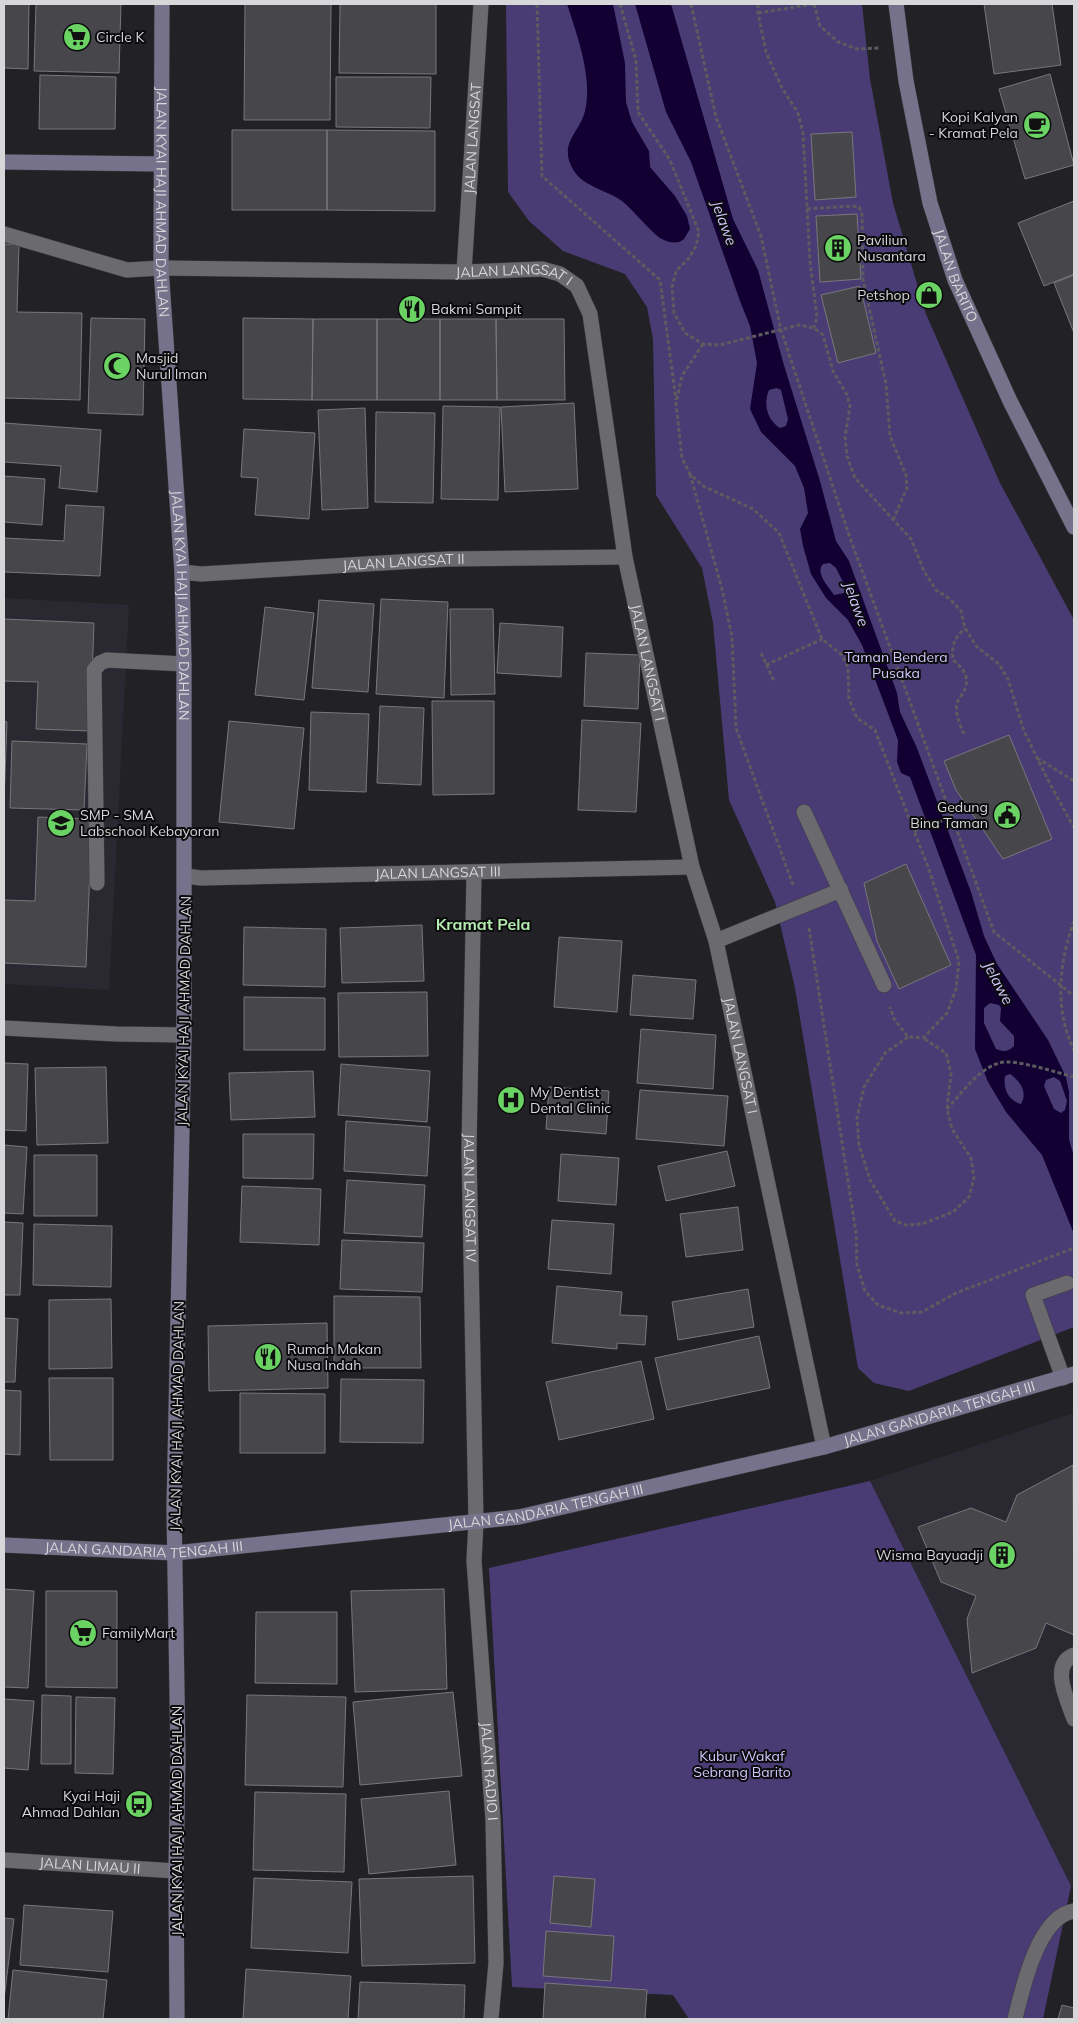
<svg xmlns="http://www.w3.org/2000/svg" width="1078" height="2023" font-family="Mulish,sans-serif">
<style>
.built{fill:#2a2932}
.green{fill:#493c75}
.water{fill:#130033;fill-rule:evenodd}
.building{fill:#47464b;stroke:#78777c}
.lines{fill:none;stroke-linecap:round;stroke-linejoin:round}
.lane-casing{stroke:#3c3c3f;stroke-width:16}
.street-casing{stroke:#3c3c3f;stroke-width:16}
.secondary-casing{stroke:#3c3c3f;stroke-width:16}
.path{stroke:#5c5b5f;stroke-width:3;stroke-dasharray:4 2.5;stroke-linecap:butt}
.lane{stroke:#6b6a6f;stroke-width:15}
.street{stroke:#6b6a6f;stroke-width:15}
.secondary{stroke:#77728b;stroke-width:15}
.path-bridge{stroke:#5c5b5f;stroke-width:3;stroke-dasharray:4 2.5;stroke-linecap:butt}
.labels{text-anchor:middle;stroke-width:4;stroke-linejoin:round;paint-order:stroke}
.poi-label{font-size:14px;fill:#d7d6d9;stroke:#0b0b0d;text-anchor:start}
.street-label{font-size:14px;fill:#d7d6d9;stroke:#0b0b0d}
.park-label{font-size:14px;fill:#d0c7fd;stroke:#0b0b0d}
.water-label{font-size:15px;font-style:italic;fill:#cfc6fb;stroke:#0b0b0d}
.quarter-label{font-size:16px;font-weight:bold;fill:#b4ebae;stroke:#0b0b0d}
</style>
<rect width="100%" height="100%" fill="#222125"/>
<path class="built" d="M4,598L129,605L109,990L4,984Z
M1074,1413V1885L1071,1886L870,1481Z"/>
<path class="green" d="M506,4H862L870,79L893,203L926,314L1000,483L1074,620V1327L909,1391L874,1383L858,1368L795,988L775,902L729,800L713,623L702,568L656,495L653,339L647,307L625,274L563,251L529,221L508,192Z
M870,1481L1071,1886L1043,2019H689L673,1995L512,1987L489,1568Z"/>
<path class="water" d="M567,4H613L625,63L626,102L632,122L649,151L650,167L675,196L687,216L690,229C688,232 686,236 684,239C676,247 660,240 654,233C643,223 633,210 622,201C607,190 584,187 574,171C557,143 580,133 585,111C593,78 577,35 567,4Z
M635,4H671L733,219L758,270L783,362L820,481L836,541L849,561L897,693L900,712L917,748L971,892L984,936L997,964L1048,1040L1066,1077L1069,1092V1139L1074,1157V1234L1042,1155L1006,1112L988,1082L975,1049L976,955L910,777L901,773L897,762L898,740L862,645L848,620L826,598L811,574L803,546L800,529L808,513L804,488L795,466L761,432L750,409L757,363L750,326L740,301L691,162L666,112ZM777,388L781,390L788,419L786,426L780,428C767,420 763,404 769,390ZM830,563L836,568L846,588L844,593L834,595C828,586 815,573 823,564ZM990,1003L999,1005L1001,1008L1000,1021L1014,1036V1046C1008,1052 1003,1052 996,1049L984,1023V1008ZM1010,1074C1020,1081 1028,1092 1021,1104C1008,1100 1003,1089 1005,1076ZM1054,1077L1060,1081L1067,1101L1065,1110L1061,1113L1054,1109L1044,1086L1046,1080Z"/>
<path class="building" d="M4,4H29L28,69L4,68Z
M36,4H121L119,73L34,71Z
M245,4H331L330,120H244Z
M340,4H436V74L339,73Z
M984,4H1052L1061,65L994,74Z
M1050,74L1074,165L1025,179L999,89Z
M40,75L116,77L115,129H39Z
M336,77H431L430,128L336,127Z
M232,130H327V210H232Z
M327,130L435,131V211L327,210Z
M852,132L856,197L815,200L811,134Z
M1074,201V274L1044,286L1018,223Z
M857,214L861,279L820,282L816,216Z
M4,244L19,245L17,312L82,313L80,400L4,398Z
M1074,275V333L1054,283Z
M860,286L876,353L838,363L821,295Z
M91,318L145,319L143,415L88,413Z
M243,318L313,319L312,400L243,399Z
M313,319H377V400H312Z
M377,319H440V400H377Z
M440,319H496L497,400H440Z
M496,319H564L565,400H497Z
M574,403L578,489L505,492L501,407Z
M443,406L500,407L498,500L441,499Z
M365,408L368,508L322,510L318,410Z
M376,412L435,413L433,503L375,502Z
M4,423L101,430L97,492L59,488L61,466L4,462Z
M244,429L315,433L309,519L255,515L258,478L241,477Z
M4,476L45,479L42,525L4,522Z
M66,505L104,507L100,576L4,572V538L64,541Z
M381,599L448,602L444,698L376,694Z
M319,600L374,604L368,692L312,688Z
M265,607L314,613L304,700L255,695Z
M450,609H493L495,694L451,695Z
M4,619L94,623L90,731L36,729L38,682L4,681Z
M500,623L563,627L561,677L497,673Z
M586,653L640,655L638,709L584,706Z
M432,701H494V794L433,795Z
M380,706L424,708L421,785L377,783Z
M311,712L369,714L366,792L309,790Z
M582,720L641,723L636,812L578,810Z
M4,721L7,722L4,801Z
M229,721L304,728L294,829L219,822Z
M1009,735L1052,839L1003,859L956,790L944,761Z
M12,741L87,744L84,810L10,808Z
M38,817L92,819L86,967L4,963V900L35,901Z
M906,864L951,965L899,989L877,941L864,883Z
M422,925L424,981L342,983L340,928Z
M244,927L326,929L325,987L243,985Z
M559,937L622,941L617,1012L554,1007Z
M633,975L696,980L693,1019L630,1015Z
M427,992L428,1056L339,1057L338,993Z
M244,997L325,998V1050H244Z
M641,1029L716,1035L713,1089L637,1083Z
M4,1063L28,1064L26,1131L4,1130Z
M341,1064L430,1071L427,1122L338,1115Z
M106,1067L108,1143L37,1145L35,1068Z
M313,1071L315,1117L231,1120L229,1073Z
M549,1087L609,1091L606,1134L546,1129Z
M640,1090L728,1096L724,1146L636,1139Z
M346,1121L430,1127L427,1176L344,1171Z
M243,1134H314L313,1179L243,1178Z
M4,1145L27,1147L23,1214L4,1213Z
M727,1151L735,1186L666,1201L658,1166Z
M561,1154L619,1158L616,1205L558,1201Z
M34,1155H97V1216H34Z
M347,1180L425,1185L422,1237L344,1233Z
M242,1186L321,1189L319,1245L240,1242Z
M738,1207L743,1250L686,1257L680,1214Z
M552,1220L614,1224L611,1274L548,1269Z
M4,1222L23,1223L20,1295H4Z
M34,1224L112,1226L111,1287L33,1285Z
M342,1240L424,1243L422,1292L340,1289Z
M557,1286L622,1292L620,1315L647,1316L645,1345L617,1343V1349L552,1343Z
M748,1289L754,1327L678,1340L672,1302Z
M334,1296L420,1297L421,1368H334Z
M111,1299L112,1368L49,1369V1300Z
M4,1318L18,1319L15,1382H4Z
M327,1323L328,1388L209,1391L208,1326Z
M759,1336L770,1388L667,1410L655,1358Z
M641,1361L654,1419L559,1440L546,1382Z
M49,1378H113V1460H50Z
M341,1379L424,1380L423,1443L340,1442Z
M4,1390L21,1391L20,1455L4,1454Z
M240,1393L325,1394V1453H240Z
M1073,1465L1074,1635L1046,1623L1036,1648L972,1673L967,1619L976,1596L941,1582L918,1527L971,1508L1006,1522L1017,1495Z
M4,1589L34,1591L28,1688L4,1687Z
M444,1589L447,1689L355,1692L351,1591Z
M46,1591H117V1688L46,1687Z
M256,1612H337V1684L255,1683Z
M453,1692L462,1776L360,1785L353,1702Z
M42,1695L71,1696V1764H41Z
M247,1695L346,1697L343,1787L245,1785Z
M76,1697L115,1698L113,1774L75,1773Z
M4,1699L34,1701L28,1770L4,1768Z
M449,1791L456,1865L369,1874L361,1799Z
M255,1792L346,1794L344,1872L253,1870Z
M473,1876L475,1963L362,1966L359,1879Z
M554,1876L595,1879L591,1927L550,1923Z
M254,1878L352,1882L348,1953L251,1948Z
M24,1905L113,1911L108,1972L20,1965Z
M4,1918L14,1919L4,1999Z
M546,1931L614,1936L611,1981L543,1976Z
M246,1969L351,1976L348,2019H243Z
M13,1970L107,1980L103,2019H8Z
M360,1982L465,1985L464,2019H358Z
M545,1983L647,1990L645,2019H543Z
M1062,2005L1074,2008V2019H1058Z"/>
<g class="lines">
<g class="lane-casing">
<path id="lane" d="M4,234L127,270L161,268
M804,812L884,985
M97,883L94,670L100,663L107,660L184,664
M716,941L841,890
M1063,1378L1033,1295L1067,1283"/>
</g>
<g class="street-casing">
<g id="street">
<path id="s1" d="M161,268L464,272L542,269L560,274L577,286L590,314L625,557L692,867L716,941L824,1447"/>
<path id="s2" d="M464,272L481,4"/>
<path id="s3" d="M182,572L201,574L448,559L625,557"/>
<path id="s4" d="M474,873L469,1150L476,1522L474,1561L493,1820L496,1963L491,2019"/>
<path id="s5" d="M186,876L201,878L692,867"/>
<path d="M4,1028L116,1034L184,1035"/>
<path d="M1074,1655C1049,1665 1068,1701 1074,1719"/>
<path id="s6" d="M4,1860L176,1871"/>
<path d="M1015,2019C1022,1990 1038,1916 1074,1911"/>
</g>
</g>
<g class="secondary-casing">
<g id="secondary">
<path id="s7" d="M162,4L161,268L182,572L184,664V1035L174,1508L178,1754L176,1871L177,2019"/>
<path id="s8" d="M896,4L906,81L930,203L955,280L1010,401L1074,527"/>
<path d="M4,162L160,164"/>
<path id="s9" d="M4,1545L175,1553L519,1517L824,1447L1074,1374"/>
</g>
</g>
<path class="path" d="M537,4L542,176L660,280L676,400
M620,4L636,60L638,112L670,160L699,232L696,246L689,258L676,271L672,287L674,313L685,333L703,344L720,345L799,325L814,328L823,335L833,371L847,395L850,406L845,437L847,456L855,478L911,539L924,571L936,590L950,599L961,611L965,628L977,647L999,664L1008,679L1024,731L1048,780L1074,828
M691,4L716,117L761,236L781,330L849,535L994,932L1074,996
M758,4V13L766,52L782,88L798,113L803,133L810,262L817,317L814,328
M814,4L820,26L838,42L857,49L879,48
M758,13L814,4
M807,209L852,206L859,207L862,215L863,280L886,384L890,436L906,475L907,488L893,520
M703,344L682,376L676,403L682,458L690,474L703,486L753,509L779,533L822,639L842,655L848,667L849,699L857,718L875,730L928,867L959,961L956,989L947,1013L923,1038L908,1037L894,1019L890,1007
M690,474L722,589L732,637L736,728L793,885
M761,653L774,681
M766,665L822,639
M964,734C960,725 955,714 957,703C958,700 961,696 963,693C971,678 964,669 953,660C951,644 955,638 965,628
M1037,758L1074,781
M914,831L952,817
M809,928L856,1233L857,1265L865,1291L878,1305L901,1313L922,1312L956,1293L1074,1248
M908,1037L885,1053L864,1087L857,1118L859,1145L870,1180L895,1221L906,1225L922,1224L953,1212L969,1197L974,1178L971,1158L952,1129L947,1109L951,1073L946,1053L923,1038
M947,1109C962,1093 977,1070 999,1063C1014,1058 1058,1073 1074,1077"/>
<use href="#lane" class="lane"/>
<use href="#street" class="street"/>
<use href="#secondary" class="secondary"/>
<path class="path-bridge" d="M1074,921C1059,962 1054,1010 1074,1050"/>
</g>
<defs>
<g id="supermarket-disc" transform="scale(1.4375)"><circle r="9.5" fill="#6bd363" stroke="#0b0b0d"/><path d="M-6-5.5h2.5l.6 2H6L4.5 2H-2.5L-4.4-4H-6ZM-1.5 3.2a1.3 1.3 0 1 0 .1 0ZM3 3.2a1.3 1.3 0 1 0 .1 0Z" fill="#111"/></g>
<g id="cafe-disc" transform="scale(1.4375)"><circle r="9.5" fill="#6bd363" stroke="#0b0b0d"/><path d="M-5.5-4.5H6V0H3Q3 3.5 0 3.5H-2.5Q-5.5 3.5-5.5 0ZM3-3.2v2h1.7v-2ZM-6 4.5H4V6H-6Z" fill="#111"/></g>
<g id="building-disc" transform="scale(1.4375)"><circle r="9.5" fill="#6bd363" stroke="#0b0b0d"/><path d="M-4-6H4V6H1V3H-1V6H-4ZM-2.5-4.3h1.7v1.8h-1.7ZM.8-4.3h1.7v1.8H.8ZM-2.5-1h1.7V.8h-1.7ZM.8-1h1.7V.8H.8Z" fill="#111"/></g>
<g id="shop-disc" transform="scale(1.4375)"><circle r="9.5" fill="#6bd363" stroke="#0b0b0d"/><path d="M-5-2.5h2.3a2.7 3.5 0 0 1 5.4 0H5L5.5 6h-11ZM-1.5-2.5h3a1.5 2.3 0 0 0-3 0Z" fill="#111"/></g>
<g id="restaurant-disc" transform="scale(1.4375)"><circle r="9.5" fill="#6bd363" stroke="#0b0b0d"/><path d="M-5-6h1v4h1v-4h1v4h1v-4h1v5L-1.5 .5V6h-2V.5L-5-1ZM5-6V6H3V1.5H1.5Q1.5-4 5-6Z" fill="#111"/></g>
<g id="mosque-disc" transform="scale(1.4375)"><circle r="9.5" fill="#6bd363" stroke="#0b0b0d"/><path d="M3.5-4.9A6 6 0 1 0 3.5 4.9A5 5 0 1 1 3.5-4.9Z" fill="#111"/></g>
<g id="civic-disc" transform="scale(1.4375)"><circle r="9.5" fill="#6bd363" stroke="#0b0b0d"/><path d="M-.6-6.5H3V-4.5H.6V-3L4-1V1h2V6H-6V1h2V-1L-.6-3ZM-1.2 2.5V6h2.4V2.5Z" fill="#111"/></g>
<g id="school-disc" transform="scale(1.4375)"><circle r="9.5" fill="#6bd363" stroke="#0b0b0d"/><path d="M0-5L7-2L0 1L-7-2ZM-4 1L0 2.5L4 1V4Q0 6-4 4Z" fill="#111"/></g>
<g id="hospital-disc" transform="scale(1.4375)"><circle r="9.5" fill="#6bd363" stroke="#0b0b0d"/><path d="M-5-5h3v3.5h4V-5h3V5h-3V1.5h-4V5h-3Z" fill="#111"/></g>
<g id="bus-disc" transform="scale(1.4375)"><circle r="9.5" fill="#6bd363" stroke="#0b0b0d"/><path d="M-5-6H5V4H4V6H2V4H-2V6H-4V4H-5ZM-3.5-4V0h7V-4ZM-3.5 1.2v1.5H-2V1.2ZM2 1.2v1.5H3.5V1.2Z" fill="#111"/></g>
</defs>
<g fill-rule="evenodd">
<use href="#supermarket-disc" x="77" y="37"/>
<use href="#cafe-disc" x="1037" y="125"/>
<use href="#building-disc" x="838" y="248"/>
<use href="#shop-disc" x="929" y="295"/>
<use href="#restaurant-disc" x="412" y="309"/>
<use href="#mosque-disc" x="117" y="366"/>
<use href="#civic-disc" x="1007" y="815"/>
<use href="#school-disc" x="61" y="823"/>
<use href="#hospital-disc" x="511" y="1100"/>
<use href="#restaurant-disc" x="268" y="1357"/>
<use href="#building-disc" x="1002" y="1555"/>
<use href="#supermarket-disc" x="83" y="1633"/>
<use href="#bus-disc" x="139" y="1804"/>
</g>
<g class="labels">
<g class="poi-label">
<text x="96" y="42">Circle K</text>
<text x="1018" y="122" text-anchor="end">Kopi Kalyan<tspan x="1018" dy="16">- Kramat Pela</tspan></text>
<text x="857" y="245">Paviliun<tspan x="857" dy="16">Nusantara</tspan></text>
<text x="910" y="300" text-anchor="end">Petshop</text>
<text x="431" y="314">Bakmi Sampit</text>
<text x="136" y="363">Masjid<tspan x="136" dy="16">Nurul Iman</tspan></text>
<text x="988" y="812" text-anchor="end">Gedung<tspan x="988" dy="16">Bina Taman</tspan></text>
<text x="80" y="820">SMP - SMA<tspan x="80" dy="16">Labschool Kebayoran</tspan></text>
<text x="530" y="1097">My Dentist<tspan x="530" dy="16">Dental Clinic</tspan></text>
<text x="287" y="1354">Rumah Makan<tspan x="287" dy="16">Nusa Indah</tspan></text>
<text x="983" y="1560" text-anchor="end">Wisma Bayuadji</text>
<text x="102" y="1638">FamilyMart</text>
<text x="120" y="1801" text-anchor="end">Kyai Haji<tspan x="120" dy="16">Ahmad Dahlan</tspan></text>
</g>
<g class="street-label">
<text dy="5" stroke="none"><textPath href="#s2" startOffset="134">JALAN LANGSAT</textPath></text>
<text dy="5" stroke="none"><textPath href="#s7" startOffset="198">JALAN KYAI HAJI AHMAD DAHLAN</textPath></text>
<text dy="5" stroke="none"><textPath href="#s8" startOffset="279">JALAN BARITO</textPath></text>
<text dy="5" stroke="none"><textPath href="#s1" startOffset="354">JALAN LANGSAT I</textPath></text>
<text dy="5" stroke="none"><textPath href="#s3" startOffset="222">JALAN LANGSAT II</textPath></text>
<text dy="5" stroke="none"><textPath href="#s7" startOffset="602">JALAN KYAI HAJI AHMAD DAHLAN</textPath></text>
<text dy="5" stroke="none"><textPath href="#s1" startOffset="805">JALAN LANGSAT I</textPath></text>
<text dy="5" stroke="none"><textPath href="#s5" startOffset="252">JALAN LANGSAT III</textPath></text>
<text transform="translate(184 1011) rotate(-89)" y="5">JALAN KYAI HAJI AHMAD DAHLAN</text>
<text dy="5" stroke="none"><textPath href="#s1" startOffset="1209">JALAN LANGSAT I</textPath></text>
<text dy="5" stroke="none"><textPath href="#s4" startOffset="325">JALAN LANGSAT IV</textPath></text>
<text dy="5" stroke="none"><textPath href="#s9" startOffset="950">JALAN GANDARIA TENGAH III</textPath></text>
<text transform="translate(177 1416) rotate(-89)" y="5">JALAN KYAI HAJI AHMAD DAHLAN</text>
<text dy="5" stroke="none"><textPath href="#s9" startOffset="545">JALAN GANDARIA TENGAH III</textPath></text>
<text dy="5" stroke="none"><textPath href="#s9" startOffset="140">JALAN GANDARIA TENGAH III</textPath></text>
<text dy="5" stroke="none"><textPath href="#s4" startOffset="899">JALAN RADIO I</textPath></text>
<text transform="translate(177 1821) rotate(-90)" y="5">JALAN KYAI HAJI AHMAD DAHLAN</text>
<text dy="5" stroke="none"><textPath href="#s6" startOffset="86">JALAN LIMAU II</textPath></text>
</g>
<g class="park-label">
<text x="896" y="662">Taman Bendera<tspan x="896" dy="16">Pusaka</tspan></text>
<text x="742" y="1761">Kubur Wakaf<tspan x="742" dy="16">Sebrang Barito</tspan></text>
</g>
<g class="water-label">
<text transform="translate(724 223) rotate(70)" y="5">Jelawe</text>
<text transform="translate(856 604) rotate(70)" y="5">Jelawe</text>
<text transform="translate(998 983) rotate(62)" y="5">Jelawe</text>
</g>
<g class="quarter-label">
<text x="483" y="930">Kramat Pela</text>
</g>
</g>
<rect width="1078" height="2023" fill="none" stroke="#d7d6d9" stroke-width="10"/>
</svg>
